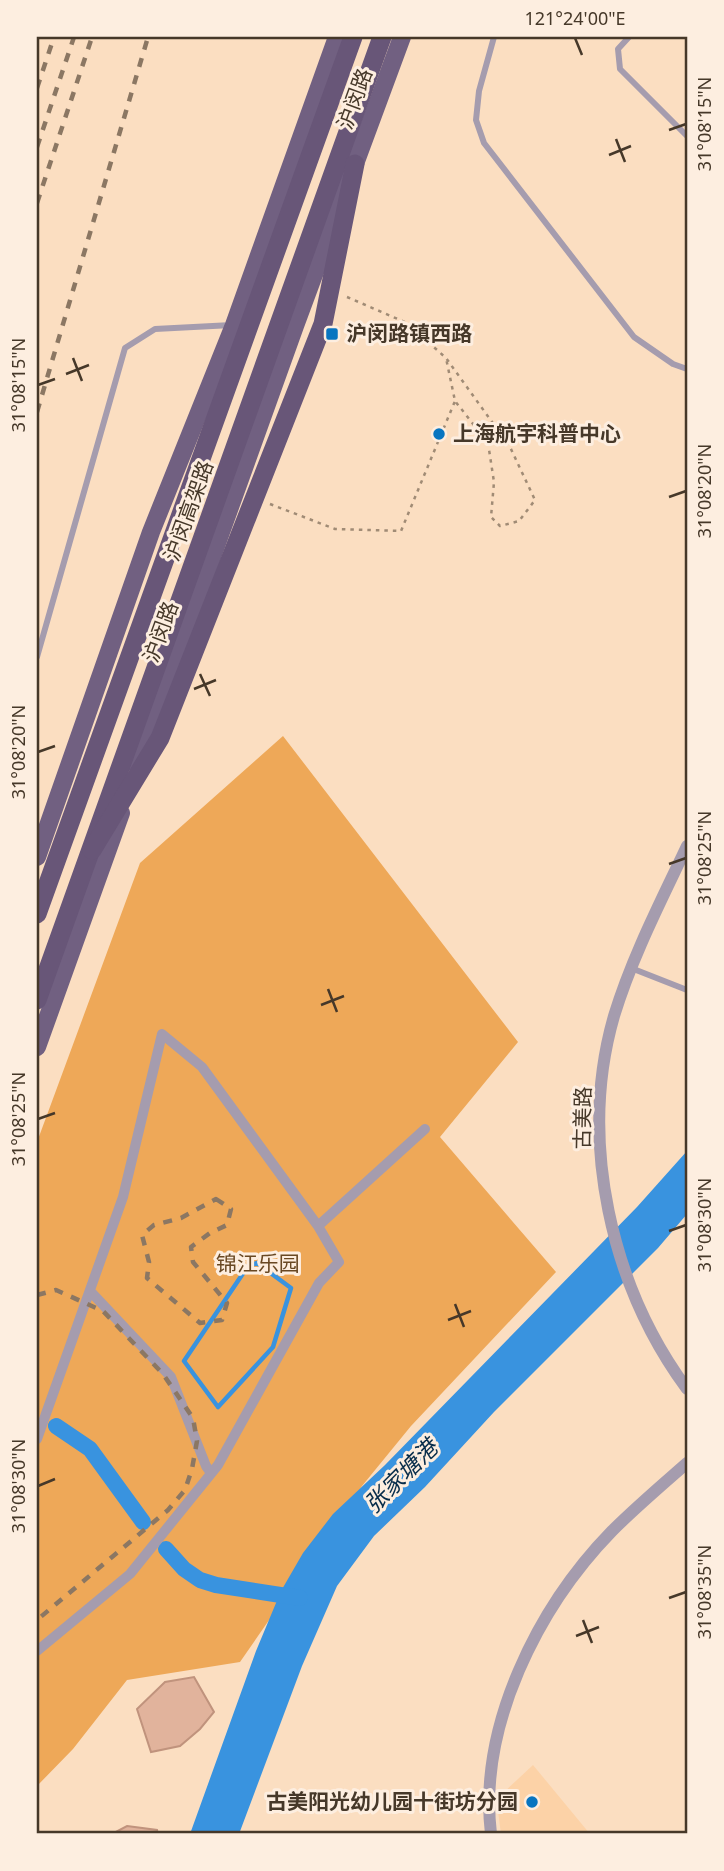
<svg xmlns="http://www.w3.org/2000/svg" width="724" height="1871" font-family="'Noto Sans','Noto Sans SC',sans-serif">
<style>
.built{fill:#fcd2a7}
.green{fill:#eea858}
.water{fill:#3993df}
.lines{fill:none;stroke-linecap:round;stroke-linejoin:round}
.stream{stroke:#3993df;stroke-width:4.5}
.canal{stroke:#3993df;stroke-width:16}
.building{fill:#e1b39c;stroke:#c0937d;stroke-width:2}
.path{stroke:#a08b75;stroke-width:2.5;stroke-dasharray:3.5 5;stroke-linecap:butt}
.service{stroke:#a59cae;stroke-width:6}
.pedestrian{stroke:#a59cae;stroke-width:10}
.minor{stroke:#a59cae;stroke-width:12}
.primary{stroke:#716081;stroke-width:18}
.trunk{stroke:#685678;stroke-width:19}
.rail{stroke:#8b7763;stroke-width:4.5;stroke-dasharray:9 9;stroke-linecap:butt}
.trunk-bridge{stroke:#685678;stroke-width:19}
.ticks{fill:none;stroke:#463829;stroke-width:2.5}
.poi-dot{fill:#0875c0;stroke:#fdeee0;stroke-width:2.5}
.labels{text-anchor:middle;stroke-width:6;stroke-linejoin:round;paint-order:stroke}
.street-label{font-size:21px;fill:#463829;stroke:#fdeee0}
.poi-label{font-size:21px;font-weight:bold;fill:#463829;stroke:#fdeee0;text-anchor:start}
.park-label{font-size:21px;fill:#694823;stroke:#fdeee0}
.water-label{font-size:23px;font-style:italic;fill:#072c4a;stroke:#fdeee0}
.neatline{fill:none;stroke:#463829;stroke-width:2.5}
.ticks-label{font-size:18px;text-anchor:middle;fill:#463829}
</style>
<rect width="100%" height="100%" fill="#fbdec1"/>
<path class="built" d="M533,1765L590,1834H501L498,1811L503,1793Z"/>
<path class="green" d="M283,736L518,1042L440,1137L556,1272L411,1426L362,1486L240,1662L127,1680L73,1749L37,1786V1142L140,863Z"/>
<path class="water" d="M687,1151V1214L658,1248L494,1412L425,1487L374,1536L337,1586L302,1666L239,1834H190L256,1651L281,1591L303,1553L333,1514L385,1465L637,1207Z"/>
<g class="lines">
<path class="stream" d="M257,1263L291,1288L273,1347L218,1407L184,1361L248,1266Z"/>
<path class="canal" d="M56,1426L90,1449L143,1522
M166,1549L184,1569L200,1580L216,1585L300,1598"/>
</g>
<path class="building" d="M194,1677L214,1712L200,1729L180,1746L151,1752L137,1709L165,1682Z
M127,1826L157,1830L158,1834H112Z"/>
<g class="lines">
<path class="path" d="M347,297L407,323L446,358L510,447L535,500L519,521L500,526L491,517L494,482L488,443L455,401L446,358
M270,504L335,529L401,531L455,401"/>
<path class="service" d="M494,37L479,91L476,120L484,143L634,337L673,364L687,369
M629,37L618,49L620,69L687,136
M37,657L125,348L155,329L232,325
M631,968L687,990"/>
<path class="pedestrian" d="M318,1226L425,1129
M90,1291L171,1377L206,1466L211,1473
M37,1439L123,1197L162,1034L202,1067L318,1226L339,1262L319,1283L218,1465L130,1574L37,1651"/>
<path class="minor" d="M687,846C661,901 632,957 614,1016C578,1141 611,1286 687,1389
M491,1834C478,1726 538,1607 612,1531C636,1507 662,1485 687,1463"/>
<path class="primary" d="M137,766L295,326L402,37
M37,857L151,532L234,325L337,37
M37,1047L121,813"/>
<path class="trunk" d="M37,914L353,37
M37,1000L382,37"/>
<path class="rail" d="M37,88L54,37
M37,147L74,37
M37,203L92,37
M37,412L148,37
M216,1199L231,1209L227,1225L210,1233L191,1247L193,1262L227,1303L222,1320L200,1323L147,1278L149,1262L142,1235L154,1225L181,1218Z
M37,1295L56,1290L103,1311L163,1374L193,1418L197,1441L192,1469L185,1490L168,1510L37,1620"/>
<path class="trunk-bridge" d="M92,850L160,738L323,324L355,164"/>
</g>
<path class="ticks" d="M575,38L582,55M669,130L686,124M616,139L625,162M609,155L631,146M73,358L82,381M66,374L89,365M38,385L55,379M669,497L686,491M200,674L210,696M194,689L216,680M38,752L55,746M669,864L686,858M328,989L337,1012M321,1005L344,996M38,1119L55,1113M669,1231L686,1225M455,1304L464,1327M448,1320L471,1311M38,1486L55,1479M669,1598L686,1592M583,1620L592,1643M576,1636L599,1627"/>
<g class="poi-dot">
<rect x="325" y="327" width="14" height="14" rx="3.5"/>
<circle cx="439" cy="434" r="7"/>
<circle cx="532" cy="1802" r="7"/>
</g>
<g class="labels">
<g class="street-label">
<text transform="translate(355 99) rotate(-70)" y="7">沪闵路</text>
<text transform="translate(189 511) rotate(-70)" y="7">沪闵高架路</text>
<text transform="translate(161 632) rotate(-70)" y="7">沪闵路</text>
<text transform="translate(583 1118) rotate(-89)" y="7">古美路</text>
</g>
<g class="poi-label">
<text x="346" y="341">沪闵路镇西路</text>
<text x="453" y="441">上海航宇科普中心</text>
<text x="518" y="1809" text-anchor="end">古美阳光幼儿园十街坊分园</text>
</g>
<g class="park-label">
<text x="258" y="1271">锦江乐园</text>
</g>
<g class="water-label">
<text transform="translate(401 1476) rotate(-45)" y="8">张家塘港</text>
</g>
</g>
<rect width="724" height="1871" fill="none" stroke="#fdeee0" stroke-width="77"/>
<rect x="38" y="38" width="648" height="1794" class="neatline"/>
<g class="ticks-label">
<text x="575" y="25">121°24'00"E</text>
<text transform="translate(705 124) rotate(-90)" y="6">31°08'15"N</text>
<text transform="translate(19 385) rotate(-90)" y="6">31°08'15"N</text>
<text transform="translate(705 491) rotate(-90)" y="6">31°08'20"N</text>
<text transform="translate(19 752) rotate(-90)" y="6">31°08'20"N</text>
<text transform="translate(705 858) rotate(-90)" y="6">31°08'25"N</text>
<text transform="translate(19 1119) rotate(-90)" y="6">31°08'25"N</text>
<text transform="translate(705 1225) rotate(-90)" y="6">31°08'30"N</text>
<text transform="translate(19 1486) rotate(-90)" y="6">31°08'30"N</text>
<text transform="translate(705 1592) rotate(-90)" y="6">31°08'35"N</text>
</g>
</svg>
